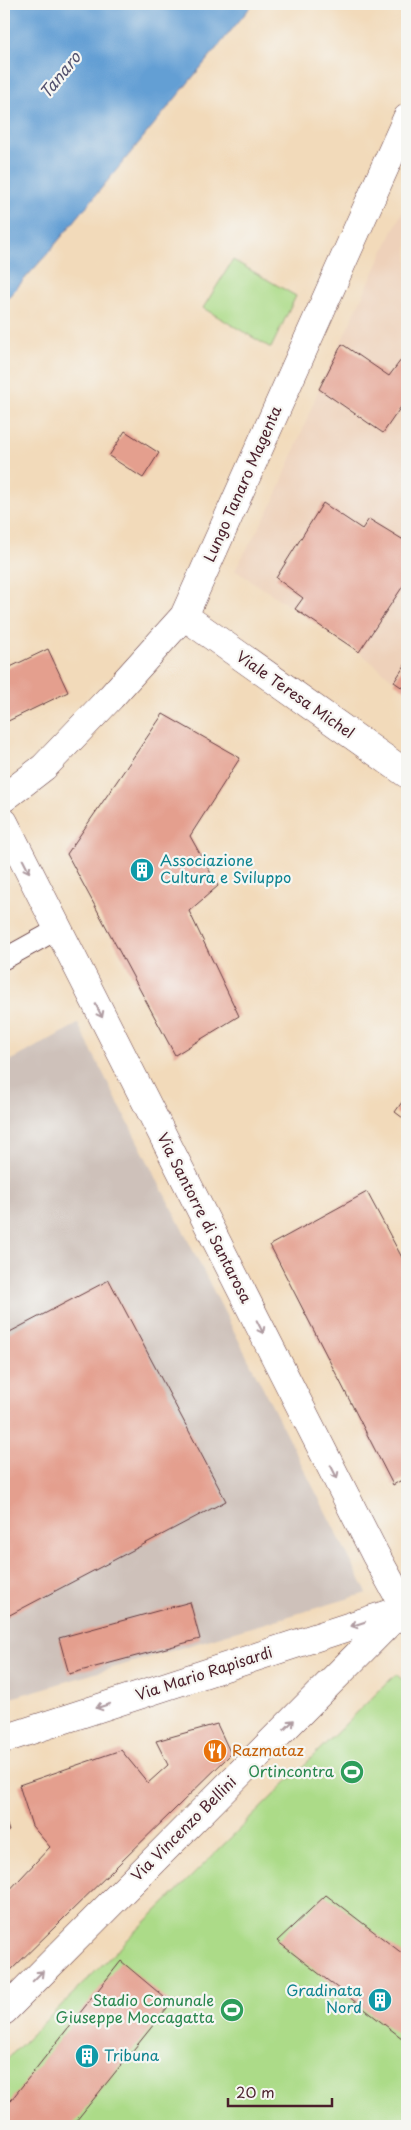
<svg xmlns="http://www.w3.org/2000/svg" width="411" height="2130" font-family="'Playpen Sans',sans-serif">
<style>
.built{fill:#eed1ba}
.industrial{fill:#cec1ba}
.green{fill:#acdb88;stroke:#7b7d5a}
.water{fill:#639fd4;stroke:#565f80}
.building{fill:#e49f8e}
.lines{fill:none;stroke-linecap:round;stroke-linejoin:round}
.lane-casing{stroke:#633b40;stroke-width:22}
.street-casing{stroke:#633b40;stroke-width:29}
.lane{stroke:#fff;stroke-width:20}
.street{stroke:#fff;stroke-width:28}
.oneway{stroke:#ae9aa0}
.labels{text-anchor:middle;stroke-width:4.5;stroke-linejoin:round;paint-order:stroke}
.street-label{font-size:15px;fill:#4a1f2b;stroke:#f6f6f2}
.culture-label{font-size:15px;fill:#0d838f;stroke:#f6f6f2;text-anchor:start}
.food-label{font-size:15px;fill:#c56008;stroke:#f6f6f2;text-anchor:start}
.leisure-label{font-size:15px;fill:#27864d;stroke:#f6f6f2;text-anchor:end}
.water-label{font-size:16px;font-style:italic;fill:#54526f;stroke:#f6f6f2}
</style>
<rect width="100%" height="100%" fill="#f6f6f2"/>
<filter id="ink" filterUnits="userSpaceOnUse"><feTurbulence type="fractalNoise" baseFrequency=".02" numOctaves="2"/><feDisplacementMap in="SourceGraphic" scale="10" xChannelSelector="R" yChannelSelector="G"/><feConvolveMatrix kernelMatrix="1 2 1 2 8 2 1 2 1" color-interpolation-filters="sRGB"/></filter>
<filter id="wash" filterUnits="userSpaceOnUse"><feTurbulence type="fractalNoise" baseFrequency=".0096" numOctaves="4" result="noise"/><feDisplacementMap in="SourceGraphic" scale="20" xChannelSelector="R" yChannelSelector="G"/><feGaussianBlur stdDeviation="1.12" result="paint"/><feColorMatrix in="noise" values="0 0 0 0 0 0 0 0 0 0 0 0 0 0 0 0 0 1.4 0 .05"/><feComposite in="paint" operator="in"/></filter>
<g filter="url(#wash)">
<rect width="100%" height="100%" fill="#f2daba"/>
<path class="built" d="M407,201V691L359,652L235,570L274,501L319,389Z"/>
<path class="industrial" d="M78,1024L367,1593L4,1700V1064Z"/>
<path class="green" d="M233,260L296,296L271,348L203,308Z
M396,1674L407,1684V2126H4V2062Z"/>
<path class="water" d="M4,4H253L49,252L4,302Z"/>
<g id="blocks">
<path class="building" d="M342,344L389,376L407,352V398L383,433L319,389Z
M125,431L159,453L143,478L109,456Z
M323,503L362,529L369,519L407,542V580L359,652L295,609L303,598L276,578Z
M48,649L68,692L4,723V670Z
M407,662V691L394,682Z
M163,714L240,758L190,836L218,886L189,911L239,1016L175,1055L67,854Z
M407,1095V1121L395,1112Z
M367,1192L407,1267V1477L393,1485L270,1245Z
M109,1280L226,1501L4,1618V1335Z
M190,1602L200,1639L69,1674L59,1638Z
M217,1724L231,1754L4,1977V1896L50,1847L32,1826L19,1785L121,1750L148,1783L168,1765L156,1741Z
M4,1816L9,1831L4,1832Z
M326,1895L407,1957V2042L277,1941Z
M121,1961L171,2003L72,2126H4V2109Z"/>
</g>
</g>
<g filter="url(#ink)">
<use href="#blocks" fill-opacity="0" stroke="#633b40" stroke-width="1"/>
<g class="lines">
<g class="lane-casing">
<path id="lane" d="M4,959L58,929"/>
</g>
<g class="street-casing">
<path id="street" d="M184,616L407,774
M4,798L44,767L111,697L184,616L407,118
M4,822L375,1554L407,1612
M4,1739L400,1610
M4,2011L407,1605"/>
</g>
<use href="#lane" class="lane"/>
<use href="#street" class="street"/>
</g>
<defs><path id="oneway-shaft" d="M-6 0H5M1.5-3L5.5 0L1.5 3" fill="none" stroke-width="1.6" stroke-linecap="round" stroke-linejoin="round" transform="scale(1.25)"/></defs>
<g class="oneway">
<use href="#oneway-shaft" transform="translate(26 866) rotate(63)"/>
<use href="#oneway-shaft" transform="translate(99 1011) rotate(63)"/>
<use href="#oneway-shaft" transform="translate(260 1327) rotate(63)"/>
<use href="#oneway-shaft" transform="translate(334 1472) rotate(63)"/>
<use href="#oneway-shaft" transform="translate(358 1624) rotate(162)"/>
<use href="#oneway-shaft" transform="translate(103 1706) rotate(162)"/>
<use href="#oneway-shaft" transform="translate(289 1725) rotate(-45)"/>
<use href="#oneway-shaft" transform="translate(38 1976) rotate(-45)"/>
</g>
</g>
<defs>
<g id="building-disc" transform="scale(1.25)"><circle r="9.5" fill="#0f9aa8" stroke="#f6f6f2"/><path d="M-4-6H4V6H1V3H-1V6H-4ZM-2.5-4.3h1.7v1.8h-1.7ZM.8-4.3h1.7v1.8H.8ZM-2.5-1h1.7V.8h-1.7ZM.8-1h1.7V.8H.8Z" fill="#fff"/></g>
<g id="restaurant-disc" transform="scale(1.25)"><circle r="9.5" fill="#e8710a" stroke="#f6f6f2"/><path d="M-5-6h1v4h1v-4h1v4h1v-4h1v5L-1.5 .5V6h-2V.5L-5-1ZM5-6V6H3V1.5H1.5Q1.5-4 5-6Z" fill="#fff"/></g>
<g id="stadium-disc" transform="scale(1.25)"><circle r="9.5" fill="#2e9e5b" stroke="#f6f6f2"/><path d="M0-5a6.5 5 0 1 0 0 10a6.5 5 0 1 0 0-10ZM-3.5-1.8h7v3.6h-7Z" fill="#fff"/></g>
</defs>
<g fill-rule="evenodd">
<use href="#building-disc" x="142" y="870"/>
<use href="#restaurant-disc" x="215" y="1751"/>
<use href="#stadium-disc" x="352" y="1772"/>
<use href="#building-disc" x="380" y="2000"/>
<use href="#stadium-disc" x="232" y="2010"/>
<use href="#building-disc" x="87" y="2056"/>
</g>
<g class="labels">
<g class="street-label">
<text transform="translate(243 484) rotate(-66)" y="5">Lungo Tanaro Magenta</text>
<text transform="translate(295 695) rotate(35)" y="5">Viale Teresa Michel</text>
<text transform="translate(204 1218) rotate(63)" y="5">Via Santorre di Santarosa</text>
<text transform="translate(204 1674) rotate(-18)" y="5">Via Mario Rapisardi</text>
<text transform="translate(184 1829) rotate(-45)" y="5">Via Vincenzo Bellini</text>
</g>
<g class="culture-label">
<text x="160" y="866">Associazione<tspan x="160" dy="17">Cultura e Sviluppo</tspan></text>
<text x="362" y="1996" text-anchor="end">Gradinata<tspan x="362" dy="17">Nord</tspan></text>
<text x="104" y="2061">Tribuna</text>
</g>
<g class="food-label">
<text x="232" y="1756">Razmataz</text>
</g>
<g class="leisure-label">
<text x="334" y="1777">Ortincontra</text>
<text x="214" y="2006">Stadio Comunale<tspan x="214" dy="17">Giuseppe Moccagatta</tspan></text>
</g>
<g class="water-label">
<text transform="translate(60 75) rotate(-51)" y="6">Tanaro</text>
</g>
</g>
<rect width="411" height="2130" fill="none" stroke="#f6f6f2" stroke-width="20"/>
<path d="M228 2098v8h104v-8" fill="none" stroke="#4a1f2b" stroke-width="2.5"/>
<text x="236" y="2098" font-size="15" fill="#4a1f2b" stroke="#f6f6f2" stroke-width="4" paint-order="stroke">20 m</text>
</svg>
